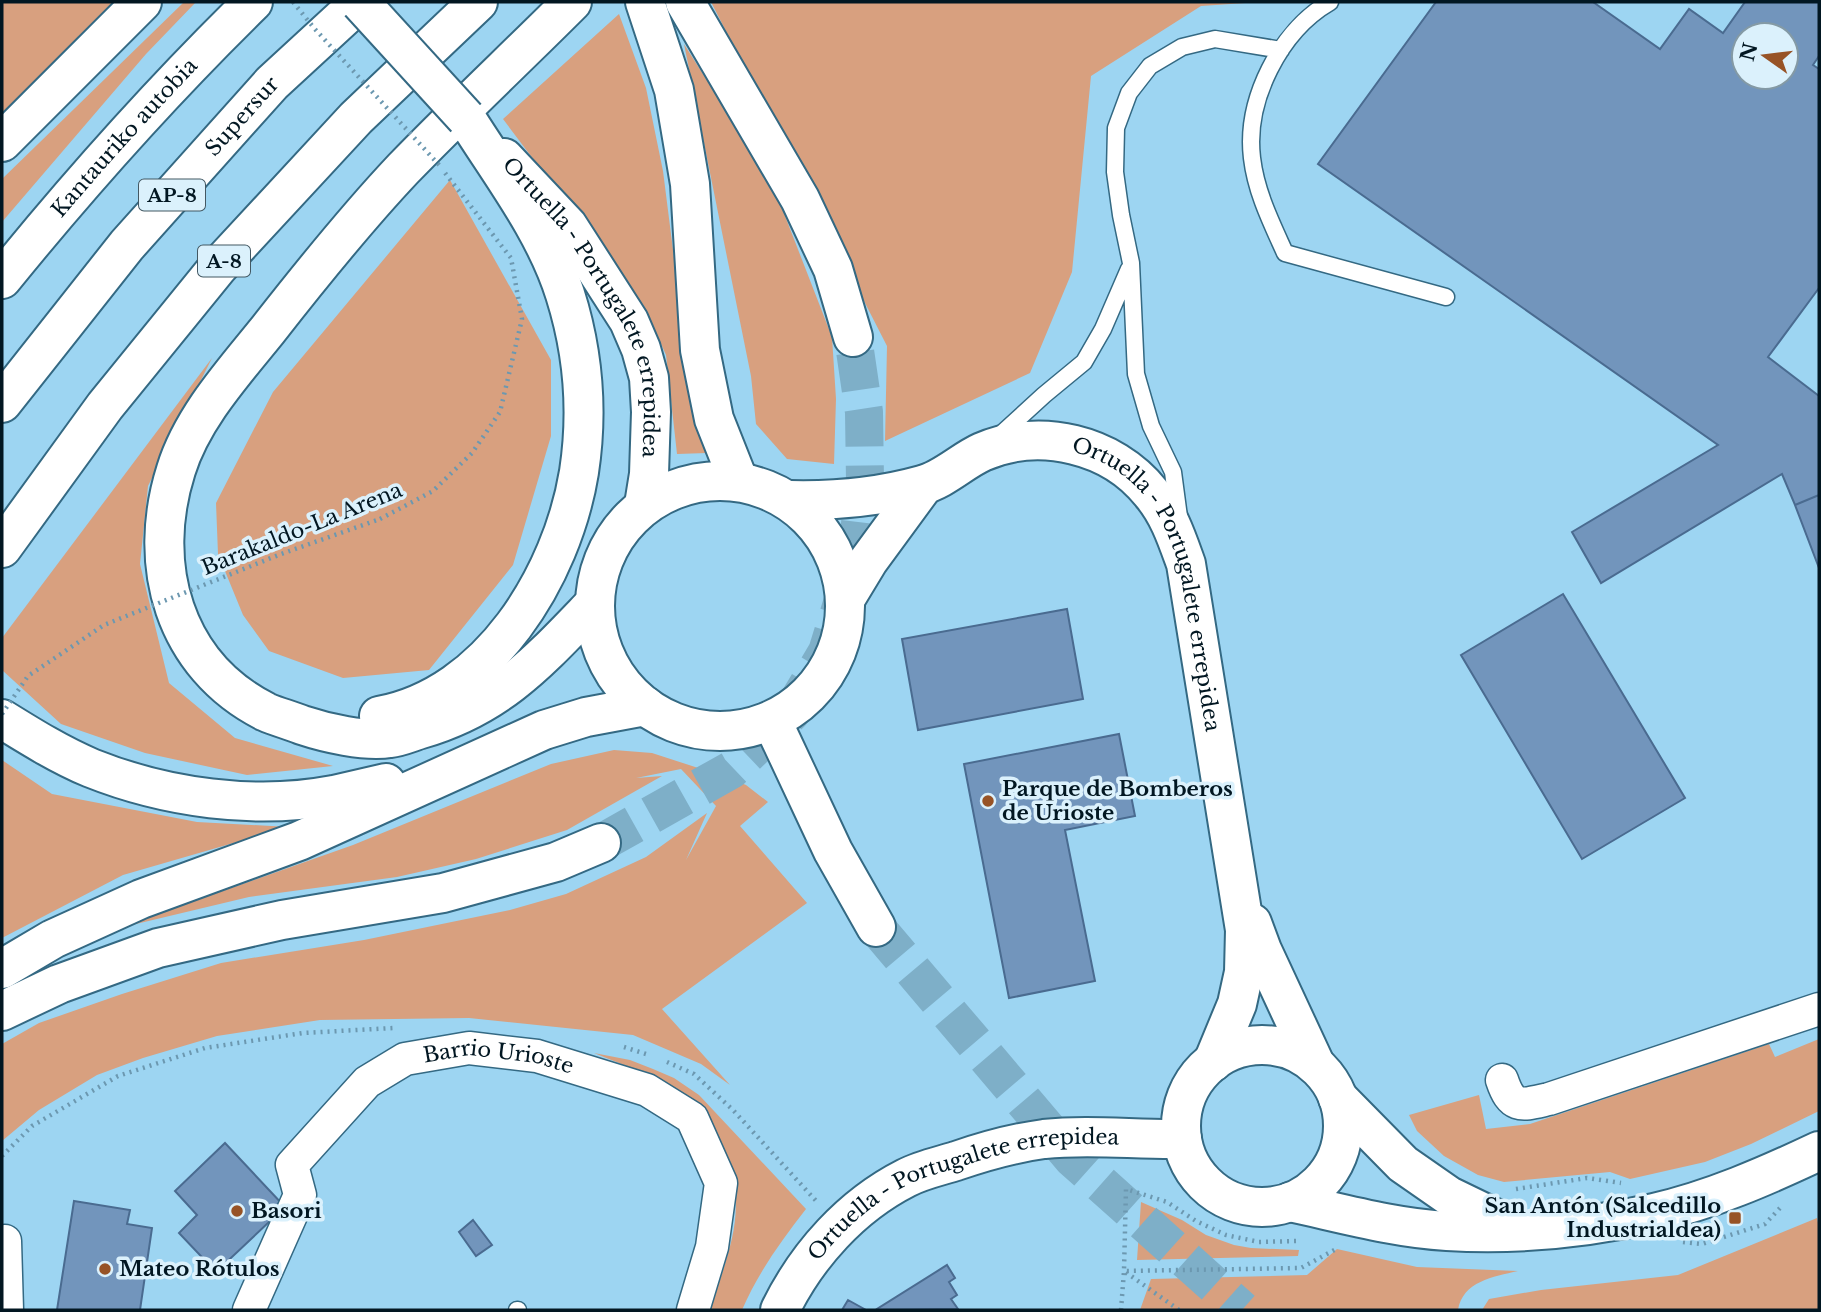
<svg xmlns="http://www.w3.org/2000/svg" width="1821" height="1312" font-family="'Libre Baskerville',serif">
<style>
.green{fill:#d8a07f}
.building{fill:#7295bc;stroke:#4a6b90;stroke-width:2;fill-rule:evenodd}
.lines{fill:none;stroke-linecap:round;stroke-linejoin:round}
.tertiary-tunnel{stroke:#7eafc8;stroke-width:38;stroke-dasharray:38 19;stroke-linecap:butt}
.motorway-tunnel{stroke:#7eafc8;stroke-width:38;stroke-dasharray:38 19;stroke-linecap:butt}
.service-casing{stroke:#346983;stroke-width:19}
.minor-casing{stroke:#346983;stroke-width:35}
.tertiary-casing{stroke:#346983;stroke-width:42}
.motorway-casing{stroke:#346983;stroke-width:42}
.path{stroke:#6c98b0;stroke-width:4.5;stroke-dasharray:2 5;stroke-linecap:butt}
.service{stroke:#fff;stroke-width:16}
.minor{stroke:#fff;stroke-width:32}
.tertiary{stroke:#fff;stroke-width:38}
.motorway{stroke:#fff;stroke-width:38}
.tertiary-bridge-casing{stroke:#346983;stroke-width:42;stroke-linecap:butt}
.path-bridge{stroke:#6c98b0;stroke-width:4.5;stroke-dasharray:2 5;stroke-linecap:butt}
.tertiary-bridge{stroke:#fff;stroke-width:38}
.poi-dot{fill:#975326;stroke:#dbf1fc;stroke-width:2.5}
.labels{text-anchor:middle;stroke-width:7;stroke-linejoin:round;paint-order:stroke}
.shield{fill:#dbf1fc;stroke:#435863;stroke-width:2}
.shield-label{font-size:19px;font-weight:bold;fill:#021722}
.street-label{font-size:21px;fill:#021722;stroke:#dbf1fc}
.poi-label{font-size:21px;font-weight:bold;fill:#021722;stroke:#dbf1fc;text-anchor:start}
</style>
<rect width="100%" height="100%" fill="#9dd5f2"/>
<path class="green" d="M2,2H120L2,115Z
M184,2H196L146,54L2,222V179Z
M711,2H1260L1201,6L1091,76L1072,272L1030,373L885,441L887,346Z
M619,14L646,88L663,171L681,313L707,453L677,454L666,355L644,306L503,119Z
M684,44L773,185L832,337L836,399L834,464L787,459L756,424L751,376Z
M450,180L551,360V436L513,565L429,670L343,678L269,651L243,615L218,554L216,503L273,392Z
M212,358L148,486L140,564L169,683L235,738L333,766L247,775L145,753L61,724L2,670V638Z
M614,750L652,753L726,777L746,785L768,802L740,826L807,903L662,1009L730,1085L701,1064L633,1035L469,1018L320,1020L217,1036L143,1058L97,1075L39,1110L2,1141V1044L39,1023L122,994L221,963L364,940L510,910L566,894L646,857L707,813L686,860L716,806L681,769L636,778L662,776L567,830L476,859L397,877L249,897L115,929L353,845L551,764Z
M2,760L52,794L197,822L289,827L123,875L2,938Z
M1819,1039V1111L1751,1144L1705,1162L1630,1179L1610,1172L1504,1182L1478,1175L1444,1156L1417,1131L1409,1115L1479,1095L1486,1129L1530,1124L1769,1044L1775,1057Z
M594,1053L630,1060L653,1069L674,1078L699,1095L806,1209C781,1241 758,1273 742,1310H710C732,1241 754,1199 712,1131C703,1115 690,1097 673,1087C649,1073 620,1064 594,1053Z
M1141,1202L1182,1220L1206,1235L1234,1245L1251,1248L1299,1250L1298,1256L1137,1260Z
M1817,1218L1819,1227V1310H1482L1489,1299L1541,1290L1678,1275Z
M1337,1249L1417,1267L1518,1271C1493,1277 1463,1281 1458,1310H1140L1151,1279L1307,1275Z"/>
<path class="building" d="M1436,2H1593L1660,49L1689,9L1723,33L1745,2H1819V56L1813,65L1819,69V288L1768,357L1819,396V495L1795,505L1782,474L1601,583L1572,532L1718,445L1318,164ZM1744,35H1786V77H1744Z
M1819,495V568L1795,505Z
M1563,594L1685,798L1582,859L1461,655Z
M1067,609L1083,699L918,730L902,639Z
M1119,734L1135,816L1065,830L1095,981L1009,998L964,764Z
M225,1143L285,1207L216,1272L179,1233L197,1215L175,1191Z
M74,1201L130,1210L127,1224L152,1228L140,1310H57Z
M473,1220L492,1245L476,1256L459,1232Z
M947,1265L955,1278L949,1282L957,1295L951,1299L958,1309L878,1310L877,1309Z
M848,1300L866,1310H842Z"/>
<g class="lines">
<path class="tertiary-tunnel" d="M876,927L1072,1158L1242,1310"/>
<path class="motorway-tunnel" d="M601,843L731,770L791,713L827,652L856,558L865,481L864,412L853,337"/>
<g class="service-casing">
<path id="service" d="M1330,2C1280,31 1245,100 1252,158C1256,192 1271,222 1285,253L1446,297
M997,438L1044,395L1084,362L1103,329L1129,269
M1179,517L1173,472L1151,426L1136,374L1131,263L1121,215L1115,172L1116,128L1129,93L1150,66L1182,47L1215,39L1281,50
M517,1310H518"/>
</g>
<g class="minor-casing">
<g id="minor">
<path d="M1502,1080C1512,1110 1522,1105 1549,1099L1819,1009"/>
<path d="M5,1241L7,1310"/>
<path id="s1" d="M249,1310L300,1195L292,1165L367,1082L405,1059L469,1048L537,1056L647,1090L692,1118L721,1183L712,1247L693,1310"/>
</g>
</g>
<g class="tertiary-casing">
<g id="tertiary">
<path d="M645,2L674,90L690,184L700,350L714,419L739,482"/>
<path id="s2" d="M504,158L568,226L629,321L641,349L649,378L651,412L649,474L644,505"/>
<circle cx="720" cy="606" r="125"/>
<path id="s3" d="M790,500C833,501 879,497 922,485C943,480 962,461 982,452C1040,427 1112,444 1151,493C1169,514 1177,539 1186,564L1245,930L1244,972L1237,1004L1213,1062"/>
<path d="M846,598L869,560L924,485"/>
<path d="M772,721L833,851L876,927"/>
<path d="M1252,923L1262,950L1315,1064"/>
<circle cx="1262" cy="1126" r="81"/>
<path d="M1338,1098L1403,1164L1449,1196L1513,1227"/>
<path d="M1290,1202C1341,1213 1394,1228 1447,1231C1515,1235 1588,1228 1654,1213C1711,1200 1766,1176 1819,1151"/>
<path id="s4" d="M780,1310C807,1255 851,1206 906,1178C921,1170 940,1166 956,1161C985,1151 1014,1143 1044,1139C1090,1134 1136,1140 1182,1139"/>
</g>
</g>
<g class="motorway-casing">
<g id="motorway">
<path d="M572,2C516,58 458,112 403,169C355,220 310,276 267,331C233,373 192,418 176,470C146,564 173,665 266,712C277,717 290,720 302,725C326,733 365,742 390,738C400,737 411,732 421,729C500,706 539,661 595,603"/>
<path d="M685,2L800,199L833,269L853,337"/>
<path d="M2,142L142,2"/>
<path id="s5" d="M2,279C80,183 164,89 253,2"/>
<path id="s6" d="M2,403L127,245L272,83L360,2"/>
<path d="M2,548L105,406L218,267L356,118L478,2"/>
<path d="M379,716C489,696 562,576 579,472C588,413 583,351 565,294C545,230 501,174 466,118"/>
<path d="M2,719C31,737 60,755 91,768C166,798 255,810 334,795C352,791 369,787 386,783"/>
<path d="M2,969L53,939L141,899L299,841L544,730L586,717L645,706"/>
<path d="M2,1011L59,984L158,948L282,920L443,893L556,862L601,843"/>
</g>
</g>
<path class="path" d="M380,519L433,491L472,453L500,412L522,319L511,258L445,173
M624,1047L649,1055
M667,1062L694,1074L733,1110L818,1203
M2,1156L32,1126L118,1076L205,1048L303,1033L393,1028
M1516,1189L1587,1178L1621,1183
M1683,1242L1702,1244L1765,1224L1780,1208
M1121,1310L1124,1271L1301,1268L1338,1248
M1179,1310L1124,1271L1126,1189L1167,1202L1196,1221L1226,1235L1259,1242L1296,1241"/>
<use href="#service" class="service"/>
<use href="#minor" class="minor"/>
<use href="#tertiary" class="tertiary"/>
<use href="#motorway" class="motorway"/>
<g class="tertiary-bridge-casing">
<path id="tertiary-bridge" d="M360,2L466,118"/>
</g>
<path class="path-bridge" d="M293,2L314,28L440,166
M2,714L28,676L104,625L281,554L380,519"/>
<use href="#tertiary-bridge" class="tertiary-bridge"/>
</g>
<g class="poi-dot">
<circle cx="988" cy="801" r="7"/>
<circle cx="237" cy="1211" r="7"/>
<rect x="1728" y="1211" width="14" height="14" rx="3.5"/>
<circle cx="105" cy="1269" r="7"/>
</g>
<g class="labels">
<g class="shield">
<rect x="139" y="179.5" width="66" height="31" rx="5"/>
<rect x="198" y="245.5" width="52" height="31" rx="5"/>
</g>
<g class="shield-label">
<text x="172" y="202">AP-8</text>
<text x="224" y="268">A-8</text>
</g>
<g class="street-label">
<text dy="7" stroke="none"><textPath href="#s6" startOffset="374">Supersur</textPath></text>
<text dy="7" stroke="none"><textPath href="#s5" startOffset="187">Kantauriko autobia</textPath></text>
<text dy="7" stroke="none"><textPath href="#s2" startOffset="175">Ortuella - Portugalete errepidea</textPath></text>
<text transform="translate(302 529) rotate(-22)" y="7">Barakaldo-La Arena</text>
<text dy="7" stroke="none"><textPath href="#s3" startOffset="466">Ortuella - Portugalete errepidea</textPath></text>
<text dy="7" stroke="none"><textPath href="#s1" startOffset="408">Barrio Urioste</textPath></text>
<text dy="7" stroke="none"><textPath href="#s4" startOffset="233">Ortuella - Portugalete errepidea</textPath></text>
</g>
<g class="poi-label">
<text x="1002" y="796">Parque de Bomberos<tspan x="1002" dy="24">de Urioste</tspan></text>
<text x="1721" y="1213" text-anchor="end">San Antón (Salcedillo<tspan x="1721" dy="24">Industrialdea)</tspan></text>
<text x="251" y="1218">Basori</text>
<text x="119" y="1276">Mateo Rótulos</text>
</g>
</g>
<rect width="1821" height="1312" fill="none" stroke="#021722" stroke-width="7"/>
<g transform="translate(1765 56) rotate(284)"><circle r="33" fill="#dbf1fc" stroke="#849aa5" stroke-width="2"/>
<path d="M0-5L12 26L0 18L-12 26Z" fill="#975326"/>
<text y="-10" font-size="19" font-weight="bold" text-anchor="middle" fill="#021722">N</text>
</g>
</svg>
